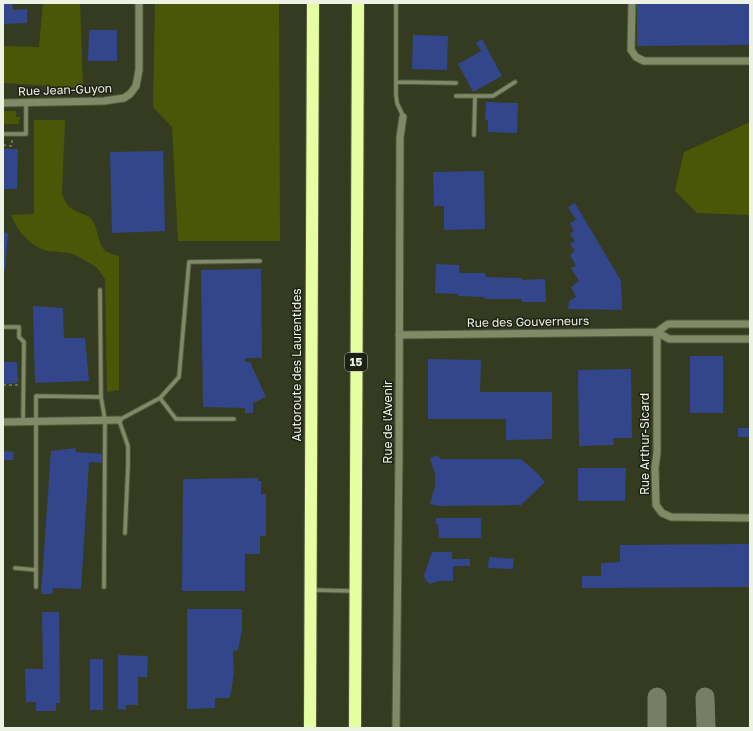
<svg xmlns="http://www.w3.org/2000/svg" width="753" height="731" font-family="'Golos Text',sans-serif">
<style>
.green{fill:#4a5706}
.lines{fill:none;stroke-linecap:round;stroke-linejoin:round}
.taxiway{stroke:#787d66;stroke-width:19}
.building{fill:#33468b}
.service-casing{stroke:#53583f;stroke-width:5.5}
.minor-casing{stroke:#53583f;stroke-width:9}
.motorway-casing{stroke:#53583f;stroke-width:14}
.path{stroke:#7c816a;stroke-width:1.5;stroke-dasharray:3 3;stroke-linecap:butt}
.service{stroke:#818a67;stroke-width:3.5}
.minor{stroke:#818a67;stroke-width:7}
.motorway{stroke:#e7fda2;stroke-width:12}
.labels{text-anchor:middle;stroke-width:3;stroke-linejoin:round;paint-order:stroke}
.shield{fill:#1e2115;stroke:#b0b3a4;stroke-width:1}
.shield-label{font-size:11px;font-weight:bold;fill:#eef2e2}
.street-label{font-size:12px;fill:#eef2e2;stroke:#1e2115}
</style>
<rect width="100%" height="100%" fill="#353b20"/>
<path class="green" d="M43,3H80L83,88L3,83V46L39,47Z
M155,3H279L280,241H178L172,127L153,107Z
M3,111H16V117H20L19,124H3Z
M34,120H65L62,194C67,207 70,209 83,214C86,215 89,216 91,219C99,227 97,246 107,252C111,254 115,255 119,256V390L107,392L105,279C102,275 100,271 97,268C95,266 76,255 73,254C65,252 56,252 48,251C31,247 17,231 11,215L34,214Z
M750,122V215L697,213L675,191L684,152Z"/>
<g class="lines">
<path class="taxiway" d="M657,697V728
M705,697L706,728"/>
</g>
<path class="building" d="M3,3H12L13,10L27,9V23L3,24Z
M637,3H750V45L637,46Z
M89,30H117V61H88Z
M413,35L448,36L447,70L412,69Z
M482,39L502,76L473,92L458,64L481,51L476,43Z
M486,102L518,103L517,133L488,132V120H485Z
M3,149H18L17,189H3Z
M163,151L165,231L112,233L110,152Z
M484,171L485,229L444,230V206H434L433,172Z
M575,203L621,281L622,310L568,309L569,301L576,297L571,287L579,281L571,268L576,266L570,255L575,250L570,244L575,241L570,234L574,231L570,223L576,220L568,207Z
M3,232L8,233L5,270H3Z
M436,264L459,265V273H485V277L522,278V280L545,279L546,302H522V299H484L485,297L458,296V294L435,293Z
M261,269L262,358H245V362H250L266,397L253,403V413H245V408L203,407L201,270Z
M33,306L63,308L64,338H85L89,381L35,383Z
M690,356H723V413H690Z
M428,359L481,360L480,392H552V439L506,440V419H428Z
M3,362H17L18,383L3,384Z
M631,369L632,438H613L614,445L579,446L578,370Z
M738,428H750V437H738Z
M76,448L75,452L104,454V463L89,462L81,589L53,588L52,594H41L51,451Z
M3,451L14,452L13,460H3Z
M438,455L440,459H521L537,473L545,482L521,505L439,506L430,504L435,486V474L430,458Z
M578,468H626L625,501H578Z
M258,478V481H261V494H266V536H260V554H245V591H182L183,479Z
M436,518H481V538H439L438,524H436Z
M750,544V587L582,588V576H601V563L620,562V545Z
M432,552H452V559H470V566H453V581H438L430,584L426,581L424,576Z
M489,557L514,559L513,569L488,568Z
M187,609H242V630L238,650L233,651L234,672L231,694H230V698H215V708L187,709Z
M42,612H59L60,703H56V711H36V702H26L25,669H43Z
M118,655L148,656L147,677H138V705H126V710L118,709Z
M90,659H103V710H90Z"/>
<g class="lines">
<g class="service-casing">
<path id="service" d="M396,3V95L397,103L403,116
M396,82L456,83
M456,96H493L515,82
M3,134H26V103
M474,135L475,96
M100,290L101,397L105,420L104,587
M3,327H19V337L24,342L23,422
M160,398L176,419H234
M125,533L128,465V446L119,420L160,398L179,377L189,262L260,261
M15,568L36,570
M36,587V396L101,397
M312,590L353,591"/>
</g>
<g class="minor-casing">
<path id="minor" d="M632,3L631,50L636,57L644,61H750
M3,103L104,101L124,98L130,94L136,86L139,70V3
M657,332V453L655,467L656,505L662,513L671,517L750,518
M657,332L668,324H750
M399,335L657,332L669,339H750
M3,422L119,420
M396,728L399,452L400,137L403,117"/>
</g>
<g class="motorway-casing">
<path id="motorway" d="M310,728L313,3
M355,728L358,3"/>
</g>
<path class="path" d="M3,145L12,146V139
M3,385H19"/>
<use href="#service" class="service"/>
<use href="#minor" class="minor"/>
<use href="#motorway" class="motorway"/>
</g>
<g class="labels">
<rect class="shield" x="345" y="353" width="22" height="18" rx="3"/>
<g class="shield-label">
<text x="356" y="366">15</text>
</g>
<g class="street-label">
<text transform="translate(65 90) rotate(-2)" y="4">Rue Jean-Guyon</text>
<text transform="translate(528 322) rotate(-1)" y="4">Rue des Gouverneurs</text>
<text transform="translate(297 365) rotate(-90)" y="4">Autoroute des Laurentides</text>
<text transform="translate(388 422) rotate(-90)" y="4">Rue de l'Avenir</text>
<text transform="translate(645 444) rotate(-90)" y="4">Rue Arthur-Sicard</text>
</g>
</g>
<rect width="753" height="731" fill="none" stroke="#eef2e2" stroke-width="8"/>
</svg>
